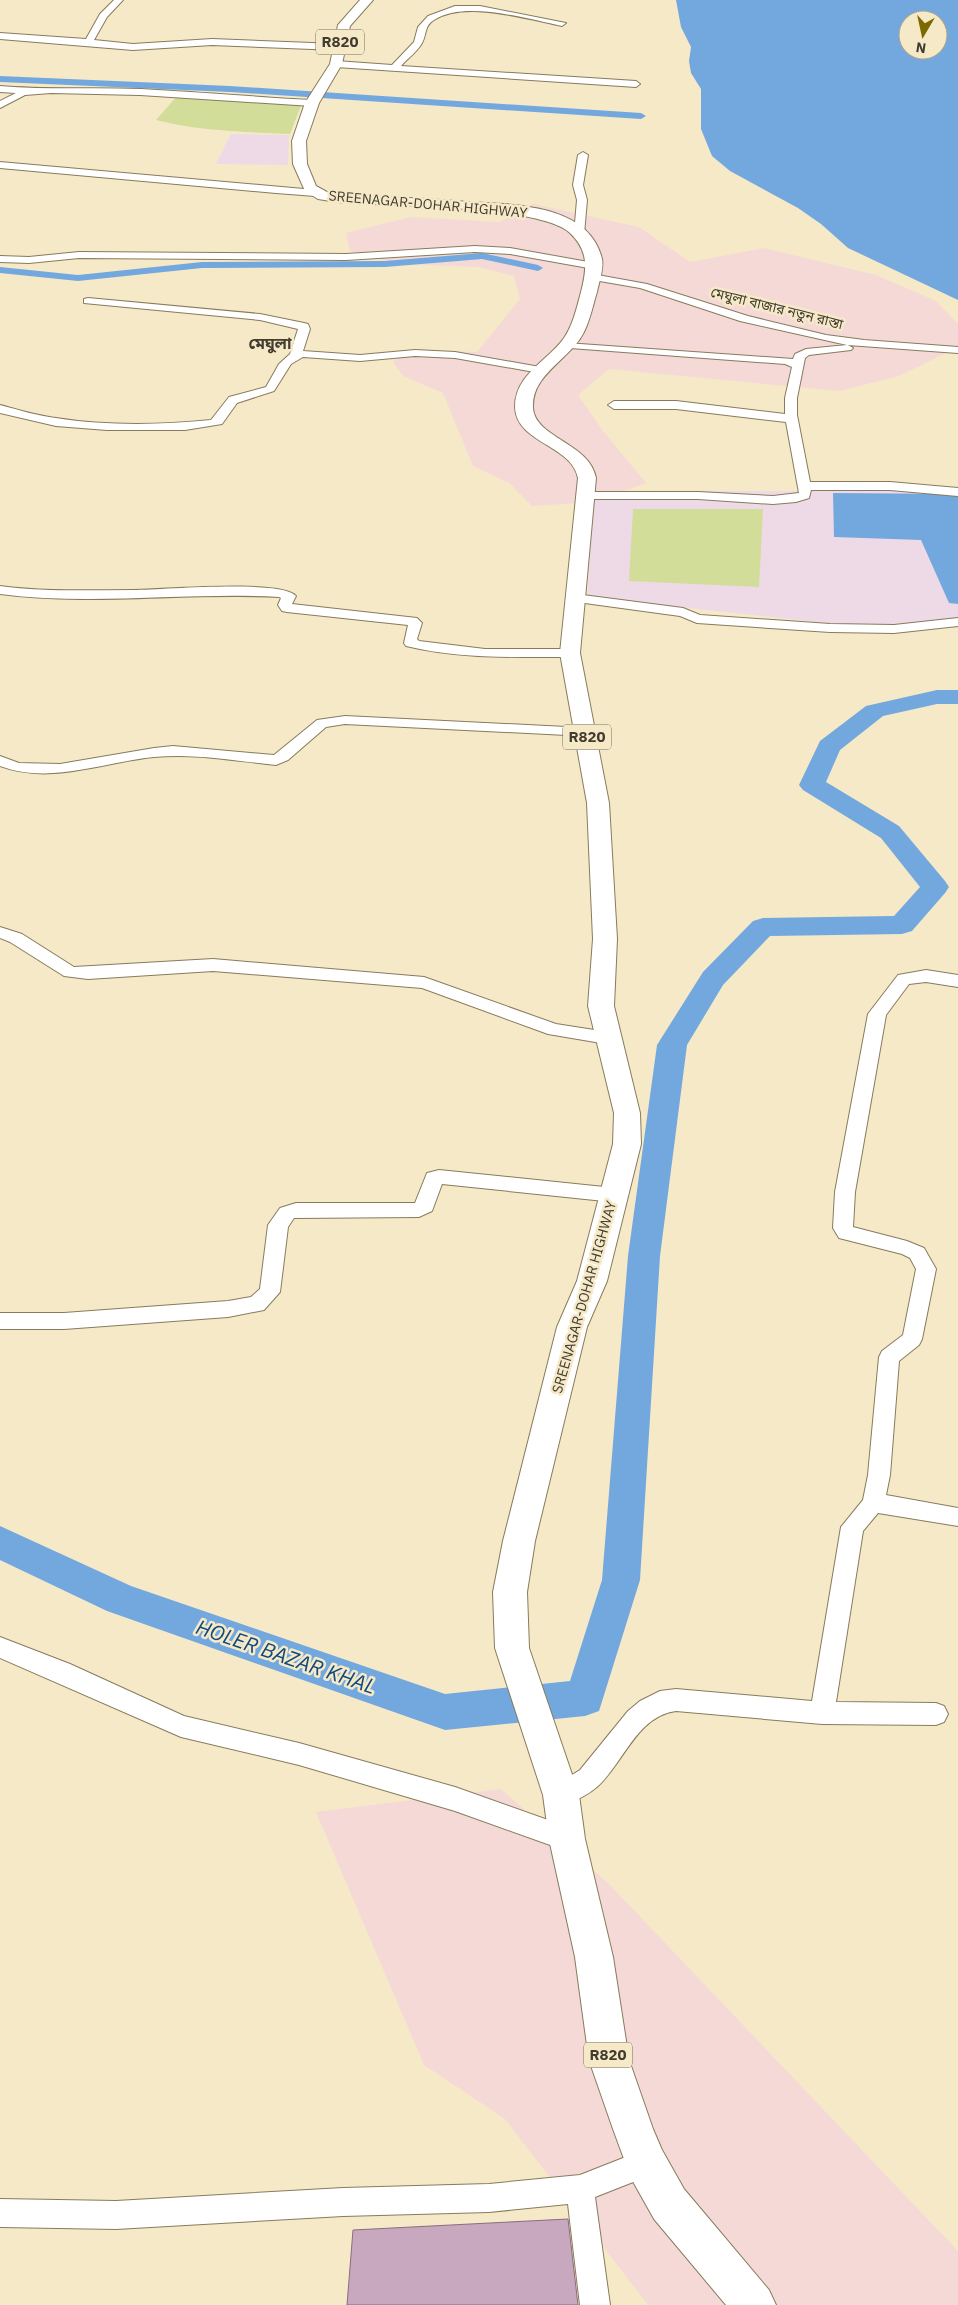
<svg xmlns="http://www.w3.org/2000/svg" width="958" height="2305" font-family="'IBM Plex Sans','Noto Sans Bengali',sans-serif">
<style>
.commercial{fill:#f4d9d7}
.education{fill:#eed9e7}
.green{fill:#d2dd99}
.water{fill:#72a8de;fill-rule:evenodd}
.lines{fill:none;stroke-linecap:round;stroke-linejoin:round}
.canal{fill:#72a8de;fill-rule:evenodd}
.river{fill:#72a8de;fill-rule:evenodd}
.building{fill:#c7a8be;stroke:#896d81}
.street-casing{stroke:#877b5c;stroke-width:2}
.primary-casing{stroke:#877b5c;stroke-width:2}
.street{fill:#fff;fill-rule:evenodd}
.primary{fill:#fff;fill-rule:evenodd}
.labels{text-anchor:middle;stroke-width:5;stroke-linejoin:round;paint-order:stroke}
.far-street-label{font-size:14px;fill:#413c2f;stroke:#f6e9c8}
.shield{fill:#f6e9c8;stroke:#77705d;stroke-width:1}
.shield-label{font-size:15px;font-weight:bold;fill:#413c2f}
.far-quarter-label{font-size:16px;font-weight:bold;fill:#413c2f;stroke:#f6e9c8}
.near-water-label{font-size:21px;font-style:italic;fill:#104a7d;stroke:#f6e9c8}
</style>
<rect width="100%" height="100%" fill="#f6e9c8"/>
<path class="commercial" d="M533,204L639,227L690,262L764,248L876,275L936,301L958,324V347L899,376L839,391L609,369L578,395L603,431L646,483L594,502L532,506L509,483L473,466L443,393L403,376L393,362L409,350L477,352L520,299L514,276L479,267L397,264L350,251L346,233L411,217L500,222Z
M501,1789L609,1884L958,2251V2305H648L505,2119L424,2065L316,1812Z"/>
<path class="education" d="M231,134L289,135L288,165L216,164Z
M595,491H958V628L844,625L587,597Z"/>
<path class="green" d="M178,95L302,103L290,134C245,132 199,131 156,120Z
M633,509H763L759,587L629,581Z"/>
<path class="water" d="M676,0H958V300L848,248L821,224L798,208L730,171L712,156L701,129V89L691,73L689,61L691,47L681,27ZM908,20H938V50H908Z
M833,493L958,494V604L949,603L921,540L834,537Z"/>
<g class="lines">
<path class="canal" d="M0,76L230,86L641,113L646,116L641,119L230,92L0,82Z
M482,253L538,265L543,268L538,271L482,259L385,267L202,268L78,281L0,273V267L78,275L202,262L385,261Z"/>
<path class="river" d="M937,690H958V704H937L883,716L840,750L826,782L899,826L945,881L949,887L945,893L912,931L902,934L770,936L723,985L687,1045L660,1256L640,1580L599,1711L585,1716L445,1730L107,1611L0,1560V1526L131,1586L445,1694L570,1681L602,1580L628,1256L657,1045L703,972L753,921L763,918L894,916L920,887L881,838L803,790L799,785L820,741L866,706Z"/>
</g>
<path class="building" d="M568,2219L578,2305H347L353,2230Z"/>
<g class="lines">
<g class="street-casing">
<path id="street" d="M114,0H123L107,17L94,40L133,44L212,39L338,44L342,47L338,50L212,45L133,50L0,39V33L86,39L100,14Z
M455,6H480L566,23L562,26C527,19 465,0 434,20C424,26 427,34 422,43C418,51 407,59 401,66L636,81L640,84L636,87L336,67L332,64L336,61L392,65L414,42L418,27L428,16Z
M0,86C47,90 94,87 141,89C198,92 255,97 312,100L317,103L312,106L140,95L51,93L25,95L0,108V101L16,93L0,92Z
M583,152L588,155L583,185L587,200L584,234L579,237L574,234L577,200L573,185L578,155Z
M0,162L315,190L320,193L315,196L276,193L0,168Z
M475,246L510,248L594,263L599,266L594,269L510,254L475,252L346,260L79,258L29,263L0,262V256L29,257L79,252L346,254Z
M592,274L647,284L748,316L826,335L864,340L958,347V353L848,345L853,348L851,350L809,355L805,358L797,398V415L810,482H890L958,488V496L890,490H811L809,498L796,502L773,504L698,499H583L581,496L583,493L587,492H698L773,496L799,493L786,422L676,409H614L608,405L614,401H676L785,414V398L792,367L785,364L570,348L564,345L566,343L793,359L795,354L806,349L847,345L740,321L640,288L588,279V275Z
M88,298L260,314L304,323L308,324L310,329L303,351L360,355L415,350L455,352L540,367L546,370L540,373L455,358L415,356L360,361L303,357L291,364L274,391L237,403L222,424L185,430H107L56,426L0,413V405C19,410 38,416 56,418C106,426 161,425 211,420L229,397L266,387L279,364L290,354L298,329L260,320L84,303V299Z
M0,586C44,592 89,590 134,590C160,590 283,579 296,596L292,604L417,618L422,623L417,639L419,641L485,649H570L577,653L570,657C515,657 459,659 406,646L404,643L408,625L287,612L282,611L278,605L281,598L279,597C187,592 91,606 0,594Z
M575,594L683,608L700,615L830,624L894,625L958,618V626L894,633L830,632L697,623L680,616L570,601L568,598L570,595Z
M345,716L586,728L593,732L586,736L345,724L326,727L288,760L276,765C236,761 194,753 154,757C103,762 50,785 0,766V756L19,763L60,764L154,748L173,746L274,755L317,720Z
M0,927L22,934L74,967L213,959L424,977L556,1024L607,1032L613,1034L616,1038L613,1042L607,1044L548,1034L422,988L213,971L88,979L64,976L10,942L0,938Z
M926,970L958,975V987L926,982L909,984L886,1015L855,1192L853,1227L907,1241L924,1248L936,1269L922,1339L919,1345L899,1361L890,1475L886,1495L958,1508V1526L878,1513L863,1531L836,1702L936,1703L944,1706L948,1714L944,1722L936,1725L822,1724L676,1711C637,1716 624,1762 598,1786C588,1795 573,1802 561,1807L552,1803L549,1795L552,1787L580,1770L628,1711L640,1701L660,1691L676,1689L812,1701L841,1527L863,1500L868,1475L879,1357L882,1351L903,1335L916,1269L910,1258L902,1254L839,1238L833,1228L835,1192L868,1014L898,975Z
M439,1170L614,1188L621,1190L624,1195L621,1200L614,1202L442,1184L432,1211L419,1217L294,1218L288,1227L280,1292L264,1310L228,1317L64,1329H0V1313H64L228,1301L251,1297L260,1289L268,1225L280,1208L296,1203H415L427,1173Z
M0,1637L70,1664L184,1716L299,1743L455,1787L576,1830L580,1839L576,1848L567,1851L455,1811L299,1765L181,1737L0,1658Z
M646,2149L656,2153L660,2163L656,2173L595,2197L610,2305H580L568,2204L489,2212L343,2216L116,2229L0,2227V2199L116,2201L343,2188L489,2184L580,2175Z"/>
</g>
<g class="primary-casing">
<path id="primary" d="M360,0H373L350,26L342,64L319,103L306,141L307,164L316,186L327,192L337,194C381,197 425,198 469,202C513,205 589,203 602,259C604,269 599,282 597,292C593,305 590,320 584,332C571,359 531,374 533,408C535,438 590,443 596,478L580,653L609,803L617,939L614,1006L640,1113L641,1144L607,1281L587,1327L535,1541L527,1592L529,1648L579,1795L585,1839L613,1957L629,2060L653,2129L662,2150L684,2189L769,2290L776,2305H726L654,2219L631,2178L613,2129L589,2060L575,1957L549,1839L543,1795L495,1648L493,1592L503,1541L557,1327L577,1281L613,1144L614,1113L588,1006L593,939L587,803L560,653L578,478C572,445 516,443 515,407C515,374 548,361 564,338C573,325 577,307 581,292C587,269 589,251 570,233C540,205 385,206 337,202L318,199L305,191L293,164L292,141L305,103L330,64L338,25Z"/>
</g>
<use href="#street" class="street"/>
<use href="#primary" class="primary"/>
</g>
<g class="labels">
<g class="far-street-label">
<text transform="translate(428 204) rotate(5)" y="5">SREENAGAR-DOHAR HIGHWAY</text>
<text transform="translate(777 308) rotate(14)" y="5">মেঘুলা বাজার নতুন রাস্তা</text>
<text transform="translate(584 1297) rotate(-74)" y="5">SREENAGAR-DOHAR HIGHWAY</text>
</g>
<g class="shield">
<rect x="316" y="29.5" width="48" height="25" rx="4"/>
<rect x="563" y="724.5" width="48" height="25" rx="4"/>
<rect x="584" y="2042.5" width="48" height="25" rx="4"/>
</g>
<g class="shield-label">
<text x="340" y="47">R820</text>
<text x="587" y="742">R820</text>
<text x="608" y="2060">R820</text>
</g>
<g class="far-quarter-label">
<text x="270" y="349">মেঘুলা</text>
</g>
<g class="near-water-label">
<text transform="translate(286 1657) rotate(19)" y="7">HOLER BAZAR KHAL</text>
</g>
</g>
<g transform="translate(923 35) rotate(189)"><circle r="24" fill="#f6e9c8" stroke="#aea48b"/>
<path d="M0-4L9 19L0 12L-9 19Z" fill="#7c6900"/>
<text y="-8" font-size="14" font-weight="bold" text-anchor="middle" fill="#413c2f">N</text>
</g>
</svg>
